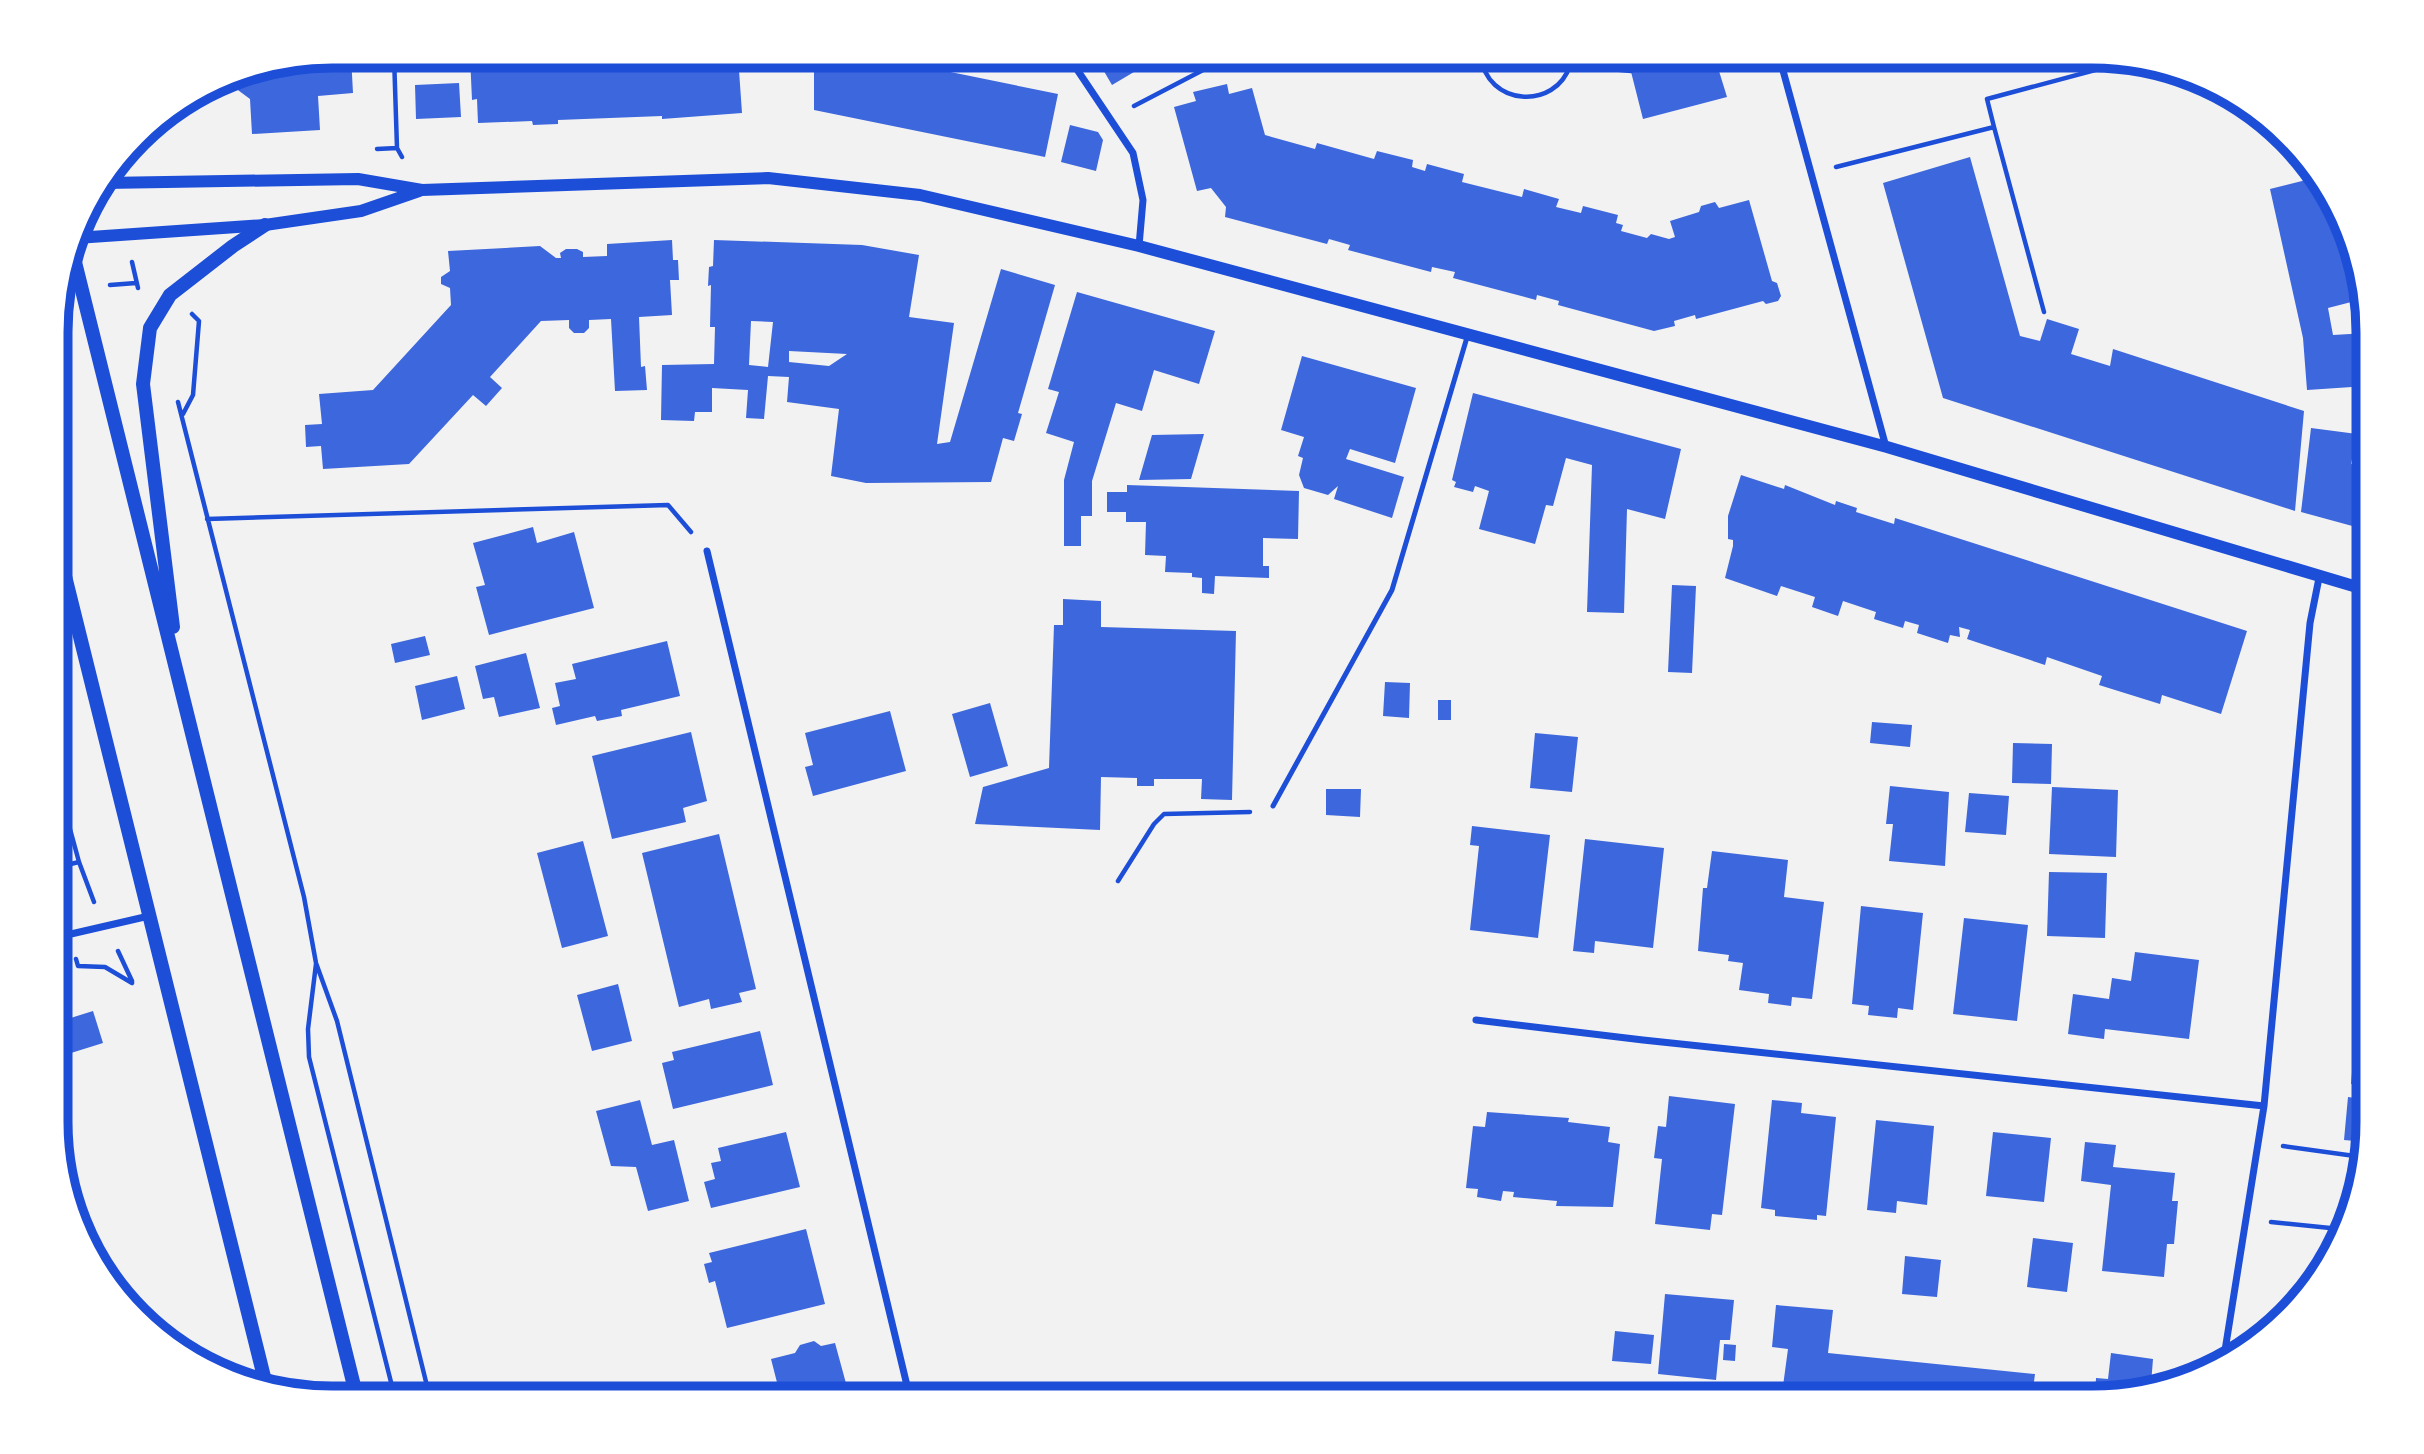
<svg xmlns="http://www.w3.org/2000/svg" width="2424" height="1454" font-family="Jost,sans-serif">
<style>
.building{fill:#3d67dc;fill-rule:evenodd}
.lines{fill:none;stroke-linecap:round;stroke-linejoin:round}
.path{stroke:#1d4ed8;stroke-width:4.5}
.service{stroke:#1d4ed8;stroke-width:5}
.minor{stroke:#1d4ed8;stroke-width:7}
.tertiary{stroke:#1d4ed8;stroke-width:12}
.secondary{stroke:#1d4ed8;stroke-width:14}
.rim{fill:none;stroke:#1d4ed8;stroke-width:9}
</style>
<rect width="100%" height="100%" fill="#f2f2f2"/>
<path class="building" d="M332,56H351L353,93L318,96L320,130L252,134L250,99L223,79Z
M470,56H738L742,113L662,119V116L558,120V124L533,125L532,121L478,123L477,99L472,100Z
M814,56H872L1058,94L1045,157L814,110Z
M1108,56H1161L1112,85L1098,61Z
M1627,56H1721L1724,66L1719,71L1727,97L1643,119Z
M459,83L461,117L416,119L415,85Z
M1227,84L1229,94L1252,88L1265,135L1315,149L1317,143L1374,159L1377,151L1413,160L1412,167L1425,171L1427,164L1464,174L1462,182L1522,197L1524,189L1559,199L1556,207L1581,213L1583,206L1618,215L1616,223L1623,225L1621,231L1647,238L1651,234L1669,239L1675,237L1670,221L1699,212L1701,206L1715,202L1719,208L1749,200L1772,281L1777,283L1781,296L1778,301L1766,304L1763,301L1696,319L1695,315L1674,321L1675,326L1654,331L1558,305L1559,301L1537,295L1536,300L1453,278L1455,272L1432,267L1431,272L1348,250L1350,245L1329,239L1327,244L1225,217L1226,207L1211,188L1197,191L1174,107L1196,101L1193,92Z
M1070,125L1098,132L1103,140L1096,171L1061,162Z
M1970,157L2020,336L2040,341L2047,319L2079,329L2071,354L2110,366L2113,349L2304,411L2295,511L1943,398L1883,183Z
M2318,177L2331,194L2363,299L2328,308L2333,335L2367,333V386L2307,390L2303,338L2270,189Z
M672,240L673,260H678L679,280H670L672,315L639,317L641,367L645,366L647,390L615,391L611,319L589,320V328L584,333H574L569,328V320L541,321L490,377L502,388L486,406L473,395L409,464L323,469L321,446L306,447L305,425L322,424L319,394L373,390L451,305L450,288L441,284V277L450,271L448,251L540,246L556,258H561L560,253L566,249H577L583,252V257L607,256V244Z
M714,240L862,245L919,255L909,317L954,323L937,444L950,442L1001,269L1055,285L1018,413L1022,414L1014,441L1003,438L991,482L866,483L831,476L839,409L787,402L789,377L768,376L764,419L746,418L748,390L712,388V412H695L694,421L661,420L662,365L714,364L715,327H710L711,285L708,286L709,267L713,266ZM751,321L773,322L768,367L749,365ZM789,351L847,354L829,366L789,362Z
M1077,292L1215,331L1199,384L1154,370L1142,411L1116,403L1092,481V516H1081V546H1064V480L1074,442L1046,433L1059,392L1048,389Z
M1302,356L1416,388L1395,463L1350,449L1346,459L1404,477L1392,518L1334,499L1338,486L1328,495L1304,488L1299,475L1303,458L1298,456L1304,437L1281,430Z
M1473,393L1681,449L1665,519L1627,509L1624,613L1587,612L1592,465L1566,458L1553,506L1546,505L1535,544L1479,529L1489,491L1475,486L1473,492L1454,487L1456,482L1452,480Z
M2311,428L2357,434L2351,464L2361,466L2362,461L2367,463V530L2301,512Z
M1204,434L1191,479L1139,480L1152,435Z
M1741,475L1784,489L1785,485L1835,505L1836,501L1857,508L1856,512L1894,524L1895,518L2247,631L2221,714L2162,695L2160,704L2099,685L2102,676L2047,657L2045,665L1967,639L1970,630L1959,627L1960,637L1950,635L1948,643L1917,633L1919,625L1905,621L1903,628L1874,619L1876,612L1843,601L1838,616L1812,607L1815,597L1781,586L1777,596L1725,578L1733,546V540L1728,539V516Z
M1127,485L1299,491L1298,539L1263,538V566H1269V578L1215,576L1214,594L1202,593V578L1192,577V573L1165,572L1166,556L1145,555L1146,522H1126V512H1107V492H1127Z
M533,527L537,543L574,532L594,608L489,635L476,587L485,585L473,543Z
M1672,585L1696,586L1692,673L1668,672Z
M1063,599L1101,601V627L1236,631L1232,800L1201,799L1202,779H1154V786H1137V778L1101,777L1100,830L975,824L983,787L1049,768L1054,625H1063Z
M425,636L430,655L395,663L391,644Z
M667,641L680,696L621,710L622,716L597,721L595,716L556,725L552,708L560,706L555,683L576,679L572,664Z
M526,653L540,708L499,717L494,697L483,699L475,666Z
M457,676L465,709L422,720L415,686Z
M1385,682L1410,683L1409,718L1383,716Z
M1438,700H1451V720H1438Z
M990,703L1008,766L970,777L952,714Z
M890,711L906,771L813,796L805,767L813,765L805,733Z
M1872,722L1912,725L1910,747L1870,743Z
M691,732L707,801L683,808L686,822L612,839L592,756Z
M1535,733L1578,737L1572,792L1530,788Z
M2013,743L2052,744L2051,784L2012,783Z
M1890,786L1949,792L1945,866L1889,861L1893,824H1886Z
M2052,787L2118,790L2116,857L2049,854Z
M1326,789H1361L1360,817L1326,815Z
M1969,793L2009,796L2006,835L1965,832Z
M1472,826L1550,835L1538,938L1470,930L1479,846L1470,845Z
M719,834L756,989L739,993L742,1002L711,1009L709,999L679,1007L642,853Z
M1585,839L1664,848L1653,948L1595,941L1594,953L1573,951Z
M583,841L608,936L562,948L537,853Z
M1712,851L1788,860L1784,897L1824,902L1812,999L1792,997L1791,1006L1768,1003L1769,994L1739,990L1743,963L1728,961L1729,955L1698,951L1703,888H1707Z
M2049,872L2107,873L2105,938L2047,936Z
M1861,906L1923,913L1913,1010L1898,1008L1897,1018L1868,1015L1869,1006L1852,1004Z
M1964,918L2028,925L2017,1021L1953,1014Z
M2135,952L2199,960L2189,1039L2105,1029L2104,1039L2068,1034L2073,994L2109,999L2112,978L2131,981Z
M618,984L632,1041L592,1051L577,995Z
M93,1011L103,1043L71,1053L61,1021Z
M760,1031L773,1085L673,1109L662,1063L674,1060L672,1052Z
M2355,1037L2367,1038V1142L2344,1140L2348,1097L2356,1098L2357,1085L2351,1084Z
M1669,1096L1735,1104L1722,1215L1712,1214L1710,1230L1655,1224L1662,1159L1654,1158L1658,1126L1666,1127Z
M640,1100L652,1145L674,1140L689,1201L648,1211L636,1167L611,1166L596,1111Z
M1772,1100L1802,1103L1801,1113L1836,1117L1826,1216L1817,1215V1220L1775,1216V1210L1761,1208Z
M1487,1112L1569,1118L1568,1122L1610,1127L1608,1142L1620,1144L1613,1207L1556,1206L1557,1201L1513,1197L1514,1192L1503,1191L1501,1201L1477,1197L1478,1189L1466,1188L1473,1126L1485,1127Z
M1876,1120L1934,1126L1927,1205L1897,1201L1896,1213L1867,1210Z
M786,1132L800,1187L711,1208L704,1182L715,1179L711,1163L721,1161L718,1148Z
M1993,1132L2051,1138L2044,1202L1986,1196Z
M2085,1142L2116,1145L2113,1167L2175,1173L2172,1201H2178L2174,1244H2167L2164,1277L2102,1271L2111,1185L2081,1181Z
M806,1229L825,1304L727,1328L715,1281L709,1283L704,1264L712,1262L709,1253Z
M2033,1238L2073,1243L2067,1292L2027,1287Z
M1905,1256L1941,1260L1937,1297L1902,1294Z
M1665,1294L1734,1300L1730,1340H1720L1716,1380L1658,1374Z
M1776,1305L1833,1310L1828,1353L2035,1374L2032,1397L1884,1398L1783,1386L1788,1349L1772,1347Z
M1615,1331L1654,1335L1651,1364L1612,1361Z
M814,1341L821,1346L835,1343L850,1398H781L771,1359L795,1353L800,1345Z
M1724,1344L1736,1345L1735,1361L1723,1360Z
M2111,1353L2153,1359L2151,1384L2142,1383V1388L2110,1397H2095L2096,1378L2108,1379Z"/>
<g class="lines">
<path class="path" d="M394,56L397,148L402,157
M1481,56C1486,106 1556,111 1570,65L1631,71
M1134,106L1230,56
M1994,127L2044,312
M377,149L397,148
M1836,167L1994,127L1987,99L2129,61
M132,262L138,288
M110,285L136,283
M178,402L304,897L316,963L337,1021L430,1398
M183,414L193,395L199,321L192,314
M207,519L668,505L691,532
M58,785L79,862L94,902
M58,867L79,862
M1118,881L1154,824L1164,814L1250,812
M118,951L132,981
M76,959L78,966L105,967L132,983
M316,964L308,1029L309,1057L395,1398
M2283,1146L2362,1157
M2271,1222L2340,1229"/>
<path class="service" d="M1273,806L1392,590L1468,334"/>
<path class="minor" d="M1068,56L1133,153L1143,200L1139,246
M1779,56L1886,447
M707,551L910,1398
M58,937L149,916
M1476,1020L1643,1040L2264,1106
M2223,1363L2264,1106L2310,623L2319,578"/>
<path class="tertiary" d="M105,183L358,179L422,190L768,178L920,195L1139,246L1887,447L2367,590
M76,238L265,225L361,211L419,191"/>
<path class="secondary" d="M72,250L357,1398
M58,548L267,1389
M173,627L143,384L150,328L170,295L233,246L265,225"/>
</g>
<path d="M0 0H2424V1454H0ZM332 68H2092A264 264 0 0 1 2356 332V1122A264 264 0 0 1 2092 1386H332A264 264 0 0 1 68 1122V332A264 264 0 0 1 332 68Z" fill="#fff" fill-rule="evenodd"/>
<path class="rim" d="M332 68H2092A264 264 0 0 1 2356 332V1122A264 264 0 0 1 2092 1386H332A264 264 0 0 1 68 1122V332A264 264 0 0 1 332 68Z"/>
</svg>
